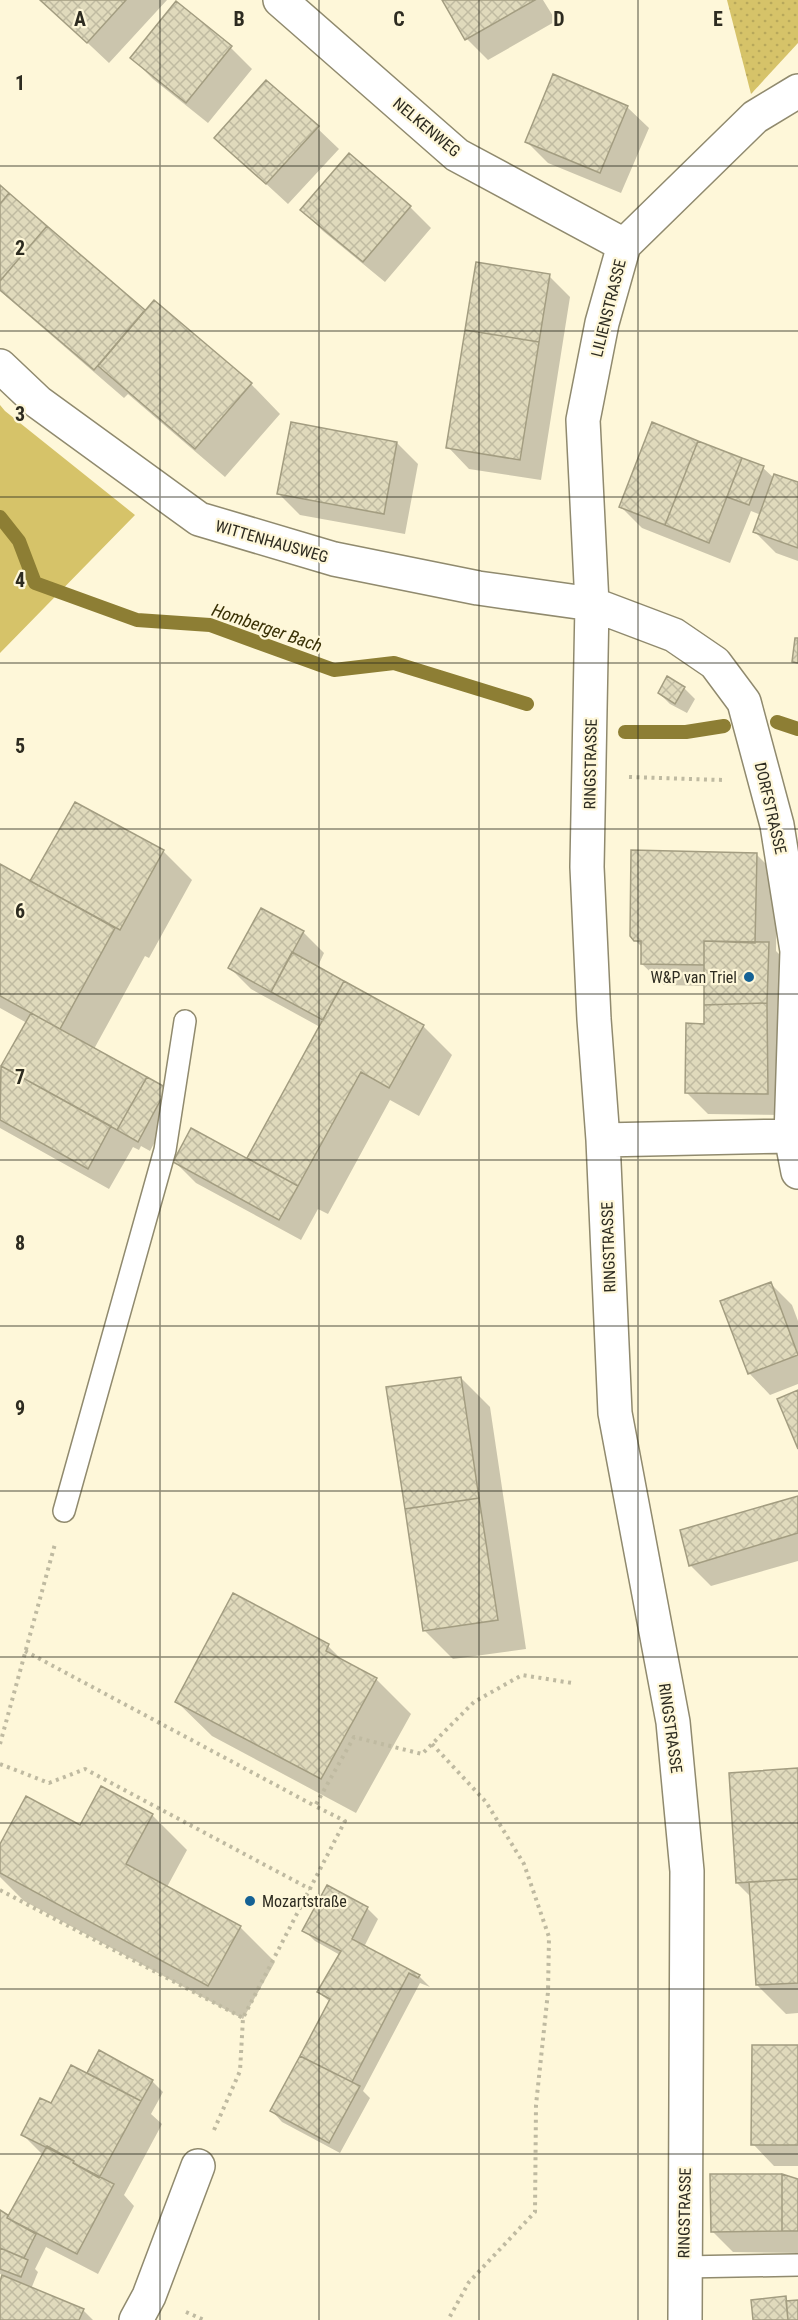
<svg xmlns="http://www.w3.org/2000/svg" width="798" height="2320" font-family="'Roboto Condensed',sans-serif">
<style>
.grass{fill:#d6c369}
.garden{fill:url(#garden-dots)}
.shadow{fill:#0003}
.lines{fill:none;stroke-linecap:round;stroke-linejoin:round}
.stream{stroke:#8d7e34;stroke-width:14}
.building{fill:url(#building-cross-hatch);stroke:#a39d81;stroke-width:1.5}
.lane-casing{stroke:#908a6e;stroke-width:24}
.street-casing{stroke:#908a6e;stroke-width:36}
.path{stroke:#bfbaa1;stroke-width:4;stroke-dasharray:3 4.5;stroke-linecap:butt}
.lane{stroke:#fff;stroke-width:21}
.street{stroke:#fff;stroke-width:33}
.grid{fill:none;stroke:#2d2b20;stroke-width:1.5;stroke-opacity:0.55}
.poi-dot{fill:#156295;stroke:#fef7d9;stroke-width:2}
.labels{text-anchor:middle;stroke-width:4.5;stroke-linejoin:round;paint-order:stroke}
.street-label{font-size:16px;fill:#2d2b20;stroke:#fef7d9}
.poi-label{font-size:16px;fill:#2d2b20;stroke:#fef7d9;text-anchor:end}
.water-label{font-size:18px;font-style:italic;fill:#3a3105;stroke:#fef7d9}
.grid-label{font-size:20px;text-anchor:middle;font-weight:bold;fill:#2d2b20;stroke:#fef7d9;stroke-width:4.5;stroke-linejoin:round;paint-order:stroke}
</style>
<defs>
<pattern id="garden-dots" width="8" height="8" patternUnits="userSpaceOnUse" patternTransform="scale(1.5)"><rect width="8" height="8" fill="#d6c369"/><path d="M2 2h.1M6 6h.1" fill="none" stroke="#b8a85b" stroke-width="1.8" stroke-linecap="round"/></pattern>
<pattern id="building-cross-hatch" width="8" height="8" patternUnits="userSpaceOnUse" patternTransform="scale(1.5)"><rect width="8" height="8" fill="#e0dabc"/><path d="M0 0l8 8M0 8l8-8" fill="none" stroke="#c0bba1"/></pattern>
</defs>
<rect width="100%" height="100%" fill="#fef7d9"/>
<path class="grass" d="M0,405L5,411L135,515L0,653Z"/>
<path class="garden" d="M727,0H798V43L751,94Z"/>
<path class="shadow" d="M42,0H167L109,63Z
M444,0H543L556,21L488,60L467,39Z
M177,3L231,48L252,69L208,123L153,79L132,58Z
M627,107L649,128L621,193L548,163L527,142Z
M317,128L339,149L288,204L216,138Z
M0,188L145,312L154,302L251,384L280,414L225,477L128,394L124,398L0,291Z
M410,207L431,228L385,282L323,231L302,210Z
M549,276L570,297L541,480L469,469L448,447Z
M653,424L763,468L774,478L798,484V561L776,553L755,532L761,515L751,511L730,563L642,528L621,507Z
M397,443L418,464L405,534L300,515L279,494Z
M684,688L695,699L687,713L670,704L659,693Z
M163,851L192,880L149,958L145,956L94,1049L177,1100L150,1151L141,1146L139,1150L133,1147L109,1189L0,1128V1071L27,1023L0,1008V866L31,883Z
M756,854L777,875L776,951L789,964L788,1115L708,1114L687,1093L705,1025V986L664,985L642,964V947L631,936Z
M303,932L324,953L317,968L423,1026L452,1055L419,1116L390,1100L328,1214L318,1209L301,1240L196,1183L175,1162L247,1160L320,1027L251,989L230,968Z
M771,1284L792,1305L798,1321V1384L770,1395L749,1373Z
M461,1378L490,1407L526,1649L453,1659L424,1630Z
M798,1498V1561L711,1586L690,1565Z
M328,1646L345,1663L376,1679L411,1714L356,1813L212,1736L177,1702Z
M798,1770V2013L786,2014L757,1985L751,1897L737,1883Z
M102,1789L153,1816L187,1850L167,1887L240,1927L275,1962L243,2019L24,1901L0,1877V1847L81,1827Z
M367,1908L378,1919L364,1947L419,1976L430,1987L420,1983L363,2091L370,2098L340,2153L282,2122L272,2111L330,2002L318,1992L340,1955L315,1941L304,1930Z
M798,2047V2166H774L753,2144Z
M99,2052L152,2081L163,2092L151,2114L162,2124L124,2195L134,2206L98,2274L46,2247L35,2269L38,2272L31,2289L83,2310L93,2320H0V2285L4,2275L0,2274V2212L9,2217L42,2154L22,2134L52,2105L87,2075Z
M798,2181V2253L733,2252L712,2231Z"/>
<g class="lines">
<path class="stream" d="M0,517L19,541L35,583L137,620L210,625L334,670L394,663L527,704
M777,722L798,729
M625,732H686L724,726"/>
</g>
<path class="building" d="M40,0H126L87,43Z
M442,0H535L465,40Z
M176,1L232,46L186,103L130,58Z
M553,74L628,106L600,173L525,142Z
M266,80L319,126L266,184L214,138Z
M349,153L411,206L363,262L300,210Z
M0,185L9,193L0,204Z
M9,193L47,226L0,281V204Z
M47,226L145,310L94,370L0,290V281Z
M476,262L550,274L539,342L465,330Z
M154,300L252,383L195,449L98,366Z
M465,330L539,342L520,460L446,448Z
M291,422L397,442L384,514L277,494Z
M652,422L698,441L665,525L619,507Z
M698,441L742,458L709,543L665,525Z
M742,458L764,466L749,505L727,497Z
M774,474L798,482V548L753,532Z
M795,638H798V663L792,662Z
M667,676L685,687L675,704L658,693Z
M75,802L164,850L120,930L30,881Z
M631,850L757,853L755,943L704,941V965L641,964V941H634L630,936Z
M0,864L115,928L60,1029L0,996Z
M261,908L304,931L271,992L228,968Z
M704,941L769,942L767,1003L704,1005Z
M292,952L344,981L323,1020L271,992Z
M344,981L424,1025L389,1088L361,1072L298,1186L247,1158Z
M767,1003L768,1094L685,1093L686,1023L704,1024V1005Z
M31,1013L147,1077L117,1130L1,1066Z
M1,1066L111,1126L88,1169L0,1120Z
M147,1077L167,1088L138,1142L117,1130Z
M191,1128L298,1186L279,1220L173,1162Z
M771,1282L798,1355L748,1374L720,1301Z
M461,1377L479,1498L405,1509L386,1387Z
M798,1390V1449L777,1399Z
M798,1496V1533L689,1566L680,1530Z
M479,1498L498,1620L423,1631L405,1509Z
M233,1593L329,1644L326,1651L377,1678L321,1779L175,1702Z
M798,1768V1879L736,1883L729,1773Z
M101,1786L153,1814L126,1864L241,1926L208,1986L0,1873V1844L26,1796L80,1825Z
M798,1879V1983L756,1985L749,1882Z
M327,1885L368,1907L352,1939L420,1975L418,1978L409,1973L352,2082L300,2056L330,1999L317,1992L341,1951L302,1931Z
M752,2045H798V2145H751Z
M99,2050L153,2080L141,2101L87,2073Z
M300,2056L360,2086L329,2143L270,2111Z
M71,2065L141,2101L99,2178L73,2163L74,2161L21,2135L40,2098L51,2103Z
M47,2146L74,2161L73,2163L114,2184L77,2254L7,2218Z
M710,2174H782V2231L711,2232Z
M782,2174L798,2179V2231H782Z
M0,2210L8,2215L7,2218L36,2234L24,2258L0,2248Z
M0,2248L28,2260L21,2277L0,2269Z
M2,2275L84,2309L79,2320H0V2281Z
M786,2296L788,2320H753L751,2300Z
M798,2300V2320H788L786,2301Z"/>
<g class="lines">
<g class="lane-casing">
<path id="lane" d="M64,1511L165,1150L185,1021
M683,2267L798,2265"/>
</g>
<g class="street-casing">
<path id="street" d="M280,0L457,155L624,245
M0,366L38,402L199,519L334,559L478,588L592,604L674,635L715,663L744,702L777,825L797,951L791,1136L798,1172
M603,1140L791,1136
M136,2320L149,2296L198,2166
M685,2320L687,1871L673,1722L615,1413L603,1140L594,1019L587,867L592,604L583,420L602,323L624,245L755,117L798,91"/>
</g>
<path class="path" d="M629,777L723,780
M25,1651L315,1806
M0,1744L55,1544
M432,1744L486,1802L524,1864L549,1937L548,1992L536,2105L535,2212L469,2282L448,2320
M0,1764L49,1783L85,1769L310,1889
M0,1890L243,2018
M214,2130L240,2071L243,2018L345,1821L315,1806L354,1737L422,1754L474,1702L522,1675L572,1683
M186,2312L204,2320"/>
<use href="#lane" class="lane"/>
<use href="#street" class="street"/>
</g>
<path class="grid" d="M160,0V2320M319,0V2320M479,0V2320M638,0V2320M0,166H798M0,331H798M0,497H798M0,663H798M0,829H798M0,994H798M0,1160H798M0,1326H798M0,1491H798M0,1657H798M0,1823H798M0,1989H798M0,2154H798"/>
<g class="poi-dot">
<circle cx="749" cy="977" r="6"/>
<circle cx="250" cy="1901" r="6"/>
</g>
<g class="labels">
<g class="street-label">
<text transform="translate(427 127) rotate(40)" y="6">NELKENWEG</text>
<text transform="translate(608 308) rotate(-76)" y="6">LILIENSTRASSE</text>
<text transform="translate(272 541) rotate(16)" y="6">WITTENHAUSWEG</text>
<text transform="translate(590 764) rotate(-89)" y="6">RINGSTRASSE</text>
<text transform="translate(771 808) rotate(77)" y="6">DORFSTRASSE</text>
<text transform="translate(608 1247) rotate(-92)" y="6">RINGSTRASSE</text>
<text transform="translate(671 1728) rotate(82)" y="6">RINGSTRASSE</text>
<text transform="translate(684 2213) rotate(-89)" y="6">RINGSTRASSE</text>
</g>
<g class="poi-label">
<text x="737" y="983">W&amp;P van Triel</text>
<text x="262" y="1907" text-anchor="start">Mozartstraße</text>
</g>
<g class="water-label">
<text transform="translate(267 628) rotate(19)" y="6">Homberger Bach</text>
</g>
</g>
<g class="grid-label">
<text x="80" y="26">A</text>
<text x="239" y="26">B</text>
<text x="399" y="26">C</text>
<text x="559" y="26">D</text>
<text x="718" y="26">E</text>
<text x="20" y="90">1</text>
<text x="20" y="255">2</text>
<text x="20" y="421">3</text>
<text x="20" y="587">4</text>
<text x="20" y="753">5</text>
<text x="20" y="918">6</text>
<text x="20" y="1084">7</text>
<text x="20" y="1250">8</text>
<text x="20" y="1415">9</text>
</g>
</svg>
